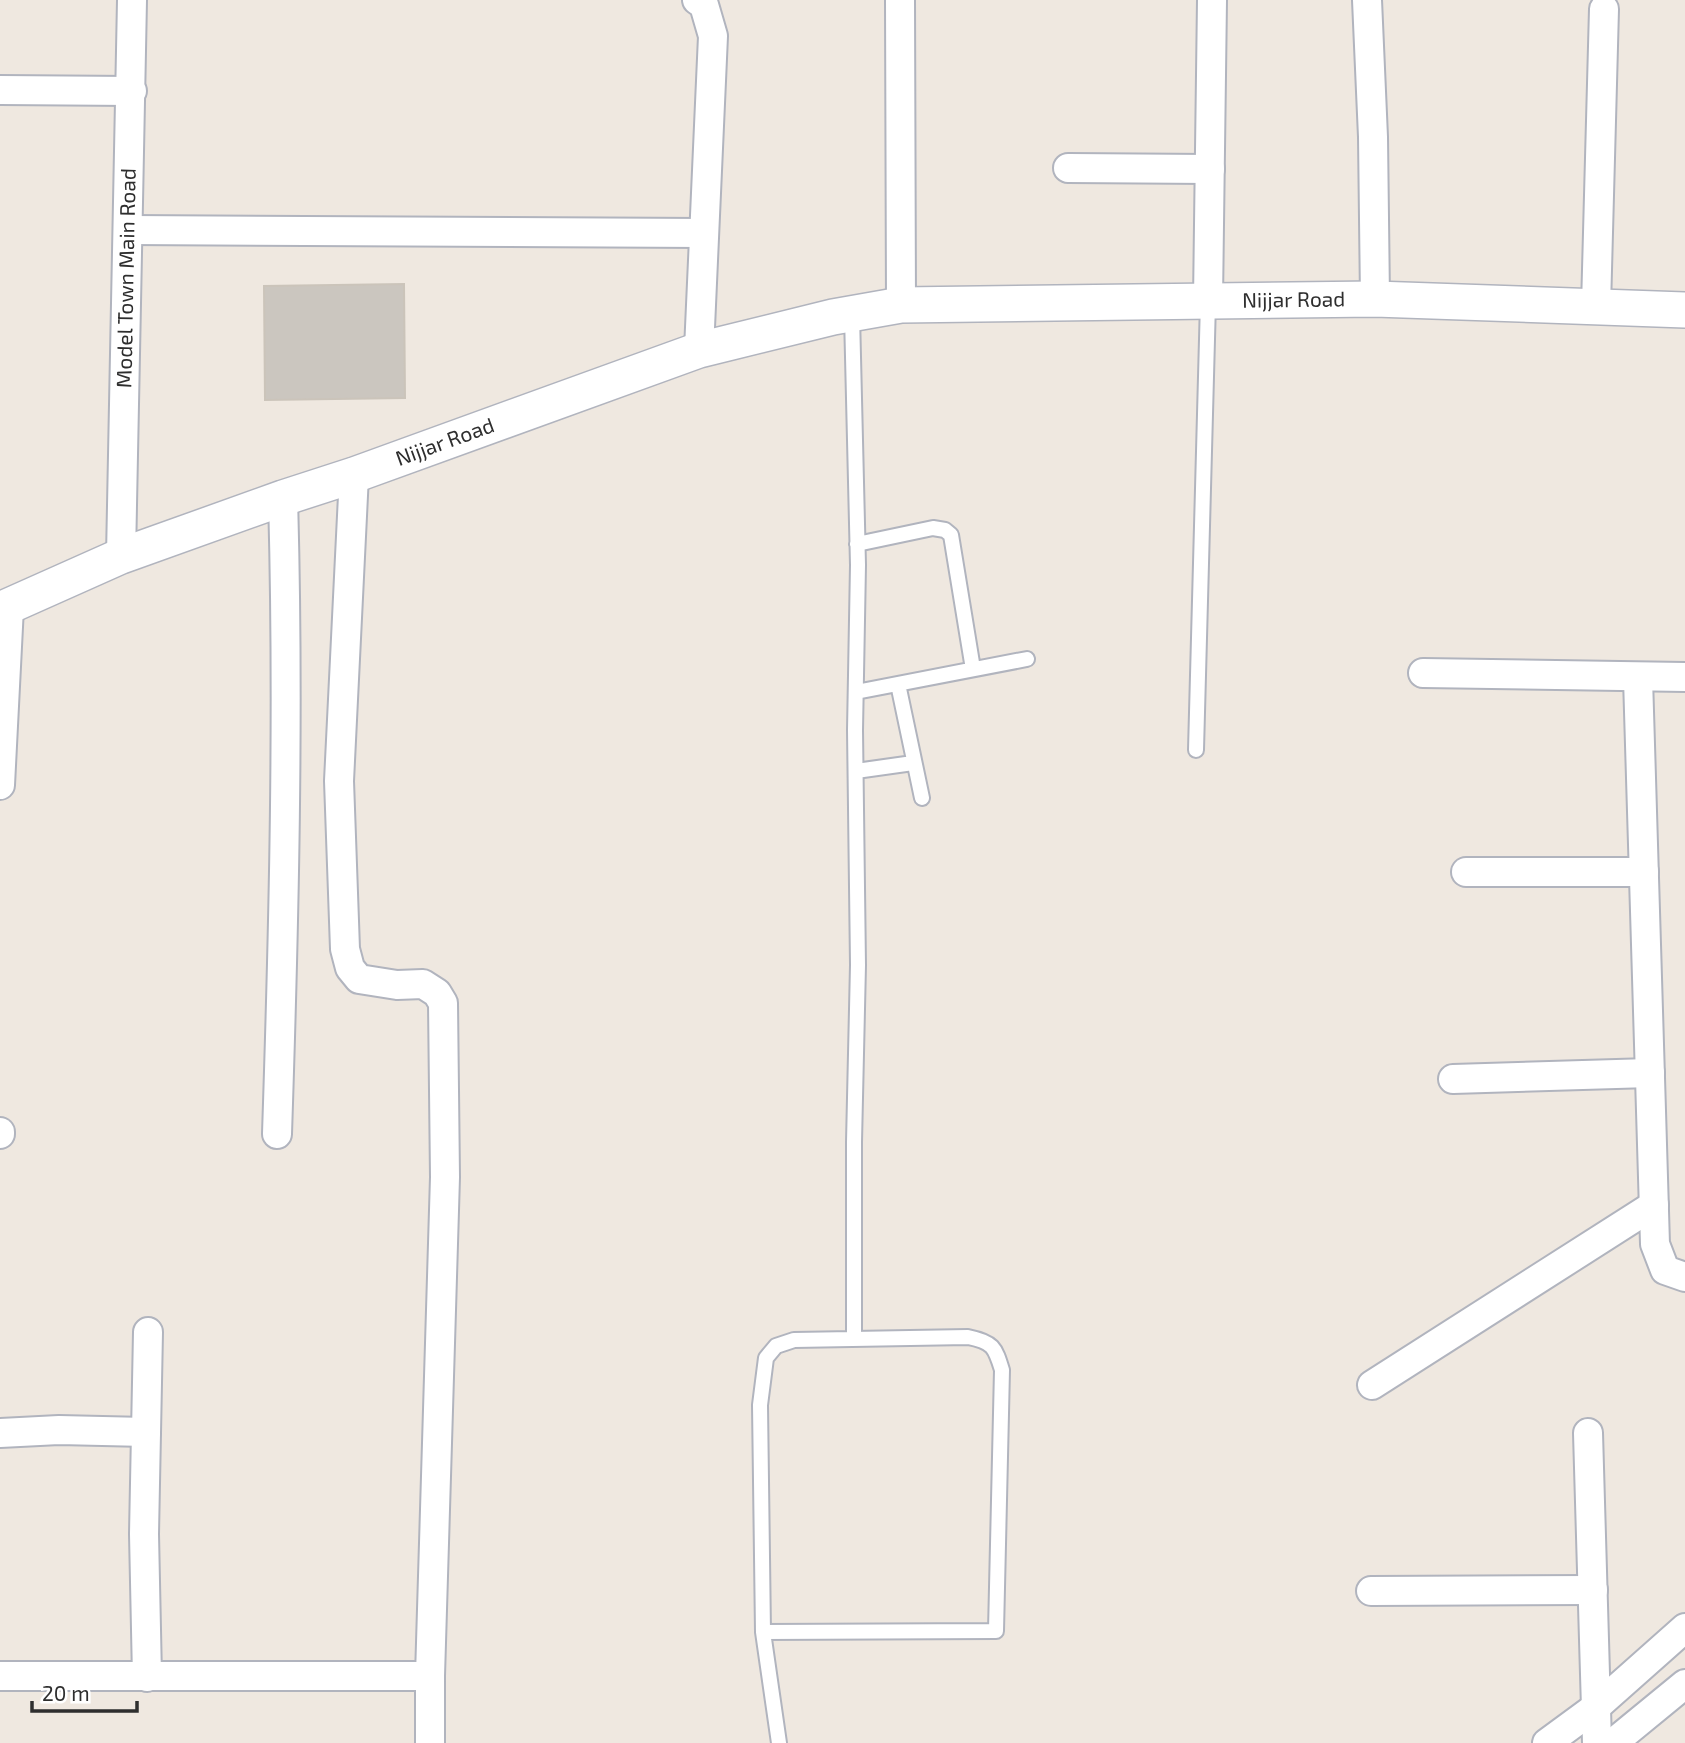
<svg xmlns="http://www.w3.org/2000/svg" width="1685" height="1743" font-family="'Exo 2',sans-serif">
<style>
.building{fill:#cbc6bf;stroke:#cbc4ba;stroke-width:2}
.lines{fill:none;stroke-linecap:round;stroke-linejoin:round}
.service-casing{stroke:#b1b4be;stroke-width:18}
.minor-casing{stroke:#b1b4be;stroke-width:32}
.tertiary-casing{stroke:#b1b4be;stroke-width:38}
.service{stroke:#fff;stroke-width:14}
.minor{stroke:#fff;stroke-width:28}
.tertiary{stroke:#fff;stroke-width:35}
.labels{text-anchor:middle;stroke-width:5;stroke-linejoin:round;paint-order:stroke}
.street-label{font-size:21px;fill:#2e2e2e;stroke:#fff}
</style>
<rect width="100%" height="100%" fill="#efe8e0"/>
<path class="building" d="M404,284L405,398L265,400L264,286Z"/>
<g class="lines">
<g class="service-casing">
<path id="service" d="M852,315L858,565L855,730L858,965L854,1142V1339
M857,544L933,528L945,530L951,535L973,669
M898,684L922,798
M856,692L1027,659
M1196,750L1208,302
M856,771L913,763
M763,1632L996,1631L1002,1370C995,1347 993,1342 968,1337L794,1340L776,1346L766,1358L760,1405L763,1632L779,1743"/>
</g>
<g class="minor-casing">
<g id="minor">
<path d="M697,0L704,5L713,36L699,350"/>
<path d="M900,0L901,305"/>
<path d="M1367,0L1373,137L1375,299"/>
<path d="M0,90L132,91"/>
<path d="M1068,168L1210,169"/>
<path d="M129,230L704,233"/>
<path d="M1208,300L1212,0"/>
<path d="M1596,307L1604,9"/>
<path d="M354,475L339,781L345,949L350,968L359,979L397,985L423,984L437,993L443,1003L445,1177L430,1676V1743"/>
<path id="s1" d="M121,556L132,0"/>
<path d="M1423,673L1685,677"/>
<path d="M1638,678L1655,1244L1665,1270L1685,1277"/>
<path d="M0,785L9,607"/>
<path d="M1466,872H1644"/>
<path d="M1453,1079L1650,1073"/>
<path d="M0,1132V1134"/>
<path d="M277,1134C284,922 289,710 283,498"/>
<path d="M1372,1385L1654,1205"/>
<path d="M0,1433L59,1430L146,1432"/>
<path d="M1588,1433L1597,1743"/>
<path d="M1371,1591L1593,1590"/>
<path d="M0,1676H430"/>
<path d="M147,1677L144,1534L148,1332"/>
<path d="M1547,1743L1596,1707L1685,1628"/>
<path d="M1613,1743L1685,1684"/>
</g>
</g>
<g class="tertiary-casing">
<g id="tertiary">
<path id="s2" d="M0,610L121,556L283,498L354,475L699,350L833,317L901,305L1375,299L1685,310"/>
</g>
</g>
<use href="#service" class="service"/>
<use href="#minor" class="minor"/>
<use href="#tertiary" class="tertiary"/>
</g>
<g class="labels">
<g class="street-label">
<text dy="7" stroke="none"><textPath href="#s1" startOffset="278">Model Town Main Road</textPath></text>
<text dy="7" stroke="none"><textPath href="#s2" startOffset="1346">Nijjar Road</textPath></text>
<text dy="7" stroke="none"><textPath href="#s2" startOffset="476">Nijjar Road</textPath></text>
</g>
</g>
<path d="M32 1701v10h105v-10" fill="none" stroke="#2e2e2e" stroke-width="3.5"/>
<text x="42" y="1701" font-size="21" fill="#2e2e2e" stroke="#ffffff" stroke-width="5" paint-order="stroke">20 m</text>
</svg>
